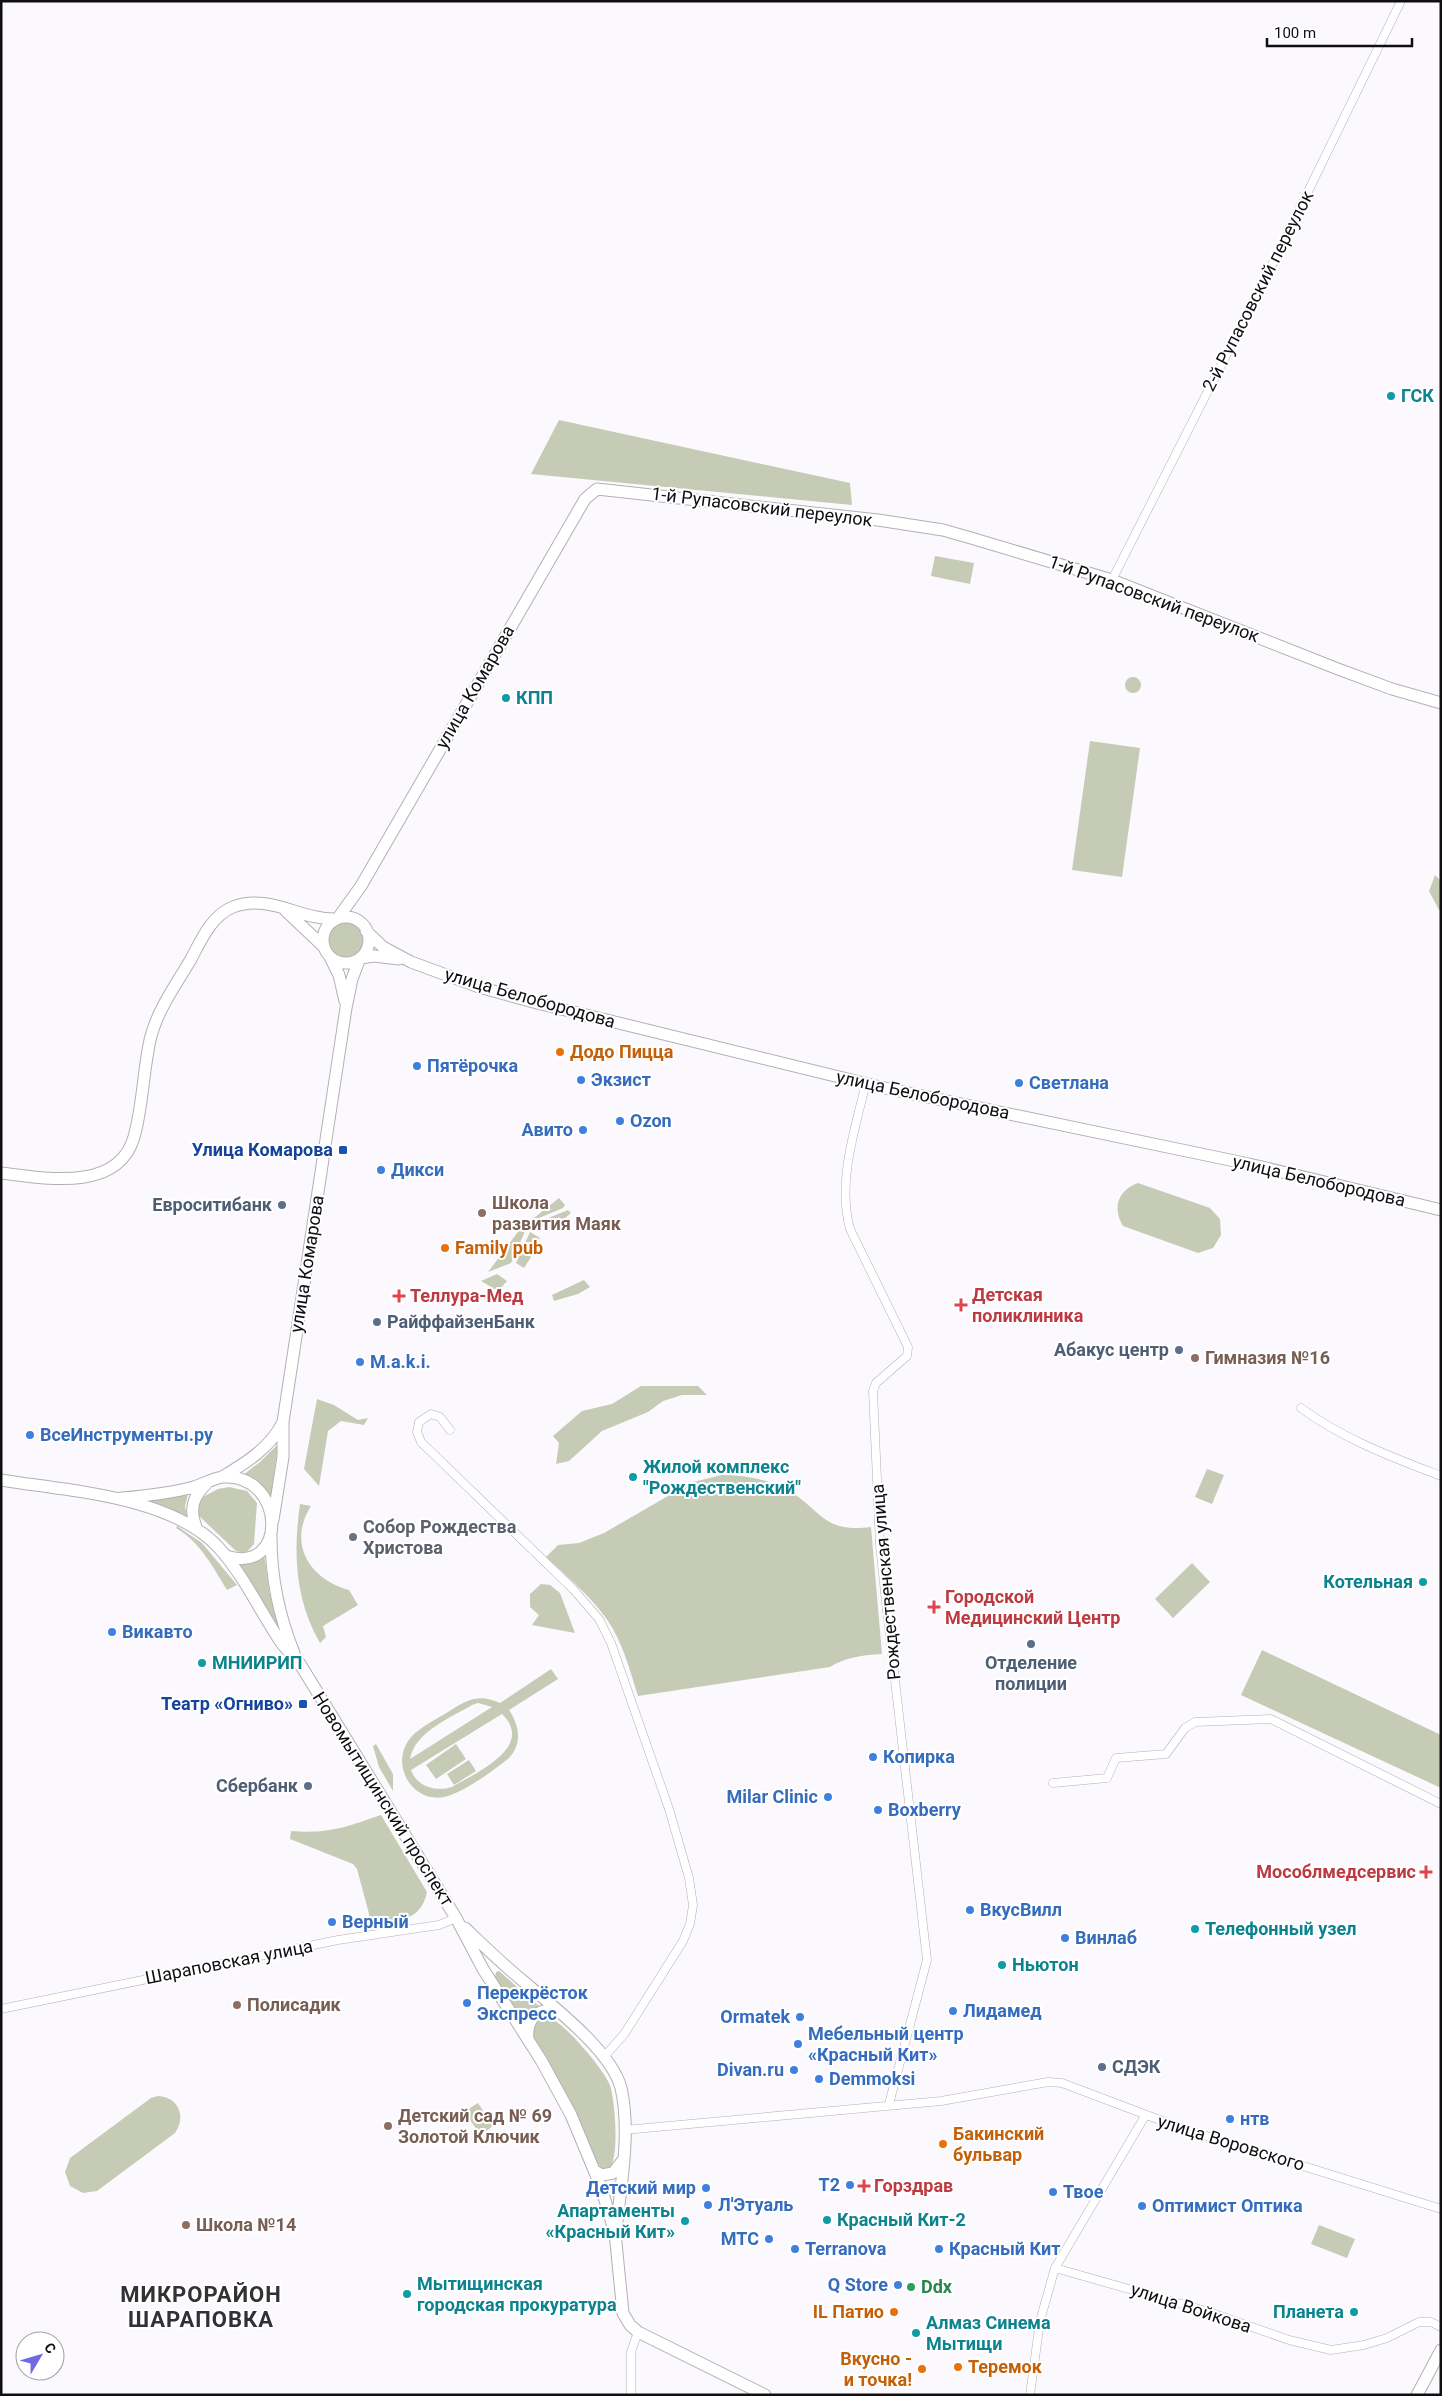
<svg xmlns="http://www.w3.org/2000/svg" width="1442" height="2396" font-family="Roboto,sans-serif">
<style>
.green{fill:#c6cbb5;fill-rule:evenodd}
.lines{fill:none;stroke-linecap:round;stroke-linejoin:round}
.street-casing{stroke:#b3b0b4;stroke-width:9}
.secondary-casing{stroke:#b3b0b4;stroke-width:13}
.street{stroke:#fff;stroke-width:8}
.secondary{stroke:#fff;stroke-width:11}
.culture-dot{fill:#0f9aa8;stroke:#fff;stroke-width:2}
.food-dot{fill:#e8710a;stroke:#fff;stroke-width:2}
.shop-dot{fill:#3f7fe0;stroke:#fff;stroke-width:2}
.transit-dot{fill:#1a4fb4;stroke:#fff;stroke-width:2}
.service-dot{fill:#5c6f8a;stroke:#fff;stroke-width:2}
.education-dot{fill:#8d6e63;stroke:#fff;stroke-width:2}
.health-dot{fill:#e0444e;stroke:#fff;stroke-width:2}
.worship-dot{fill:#6b7280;stroke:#fff;stroke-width:2}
.leisure-dot{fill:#2e9e5b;stroke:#fff;stroke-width:2}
.labels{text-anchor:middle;stroke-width:4;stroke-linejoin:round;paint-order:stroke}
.street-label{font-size:18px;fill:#0f0e10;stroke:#fff}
.culture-label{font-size:18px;font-weight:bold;fill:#0d838f;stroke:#fff;text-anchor:start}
.food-label{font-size:18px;font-weight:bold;fill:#c56008;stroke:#fff;text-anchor:start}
.shop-label{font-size:18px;font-weight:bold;fill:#366cbe;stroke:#fff;text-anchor:start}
.transit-label{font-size:18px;font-weight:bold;fill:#164399;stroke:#fff;text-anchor:end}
.education-label{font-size:18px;font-weight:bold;fill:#785e54;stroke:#fff;text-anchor:start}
.service-label{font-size:18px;font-weight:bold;fill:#4e5e75;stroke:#fff;text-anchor:end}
.health-label{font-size:18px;font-weight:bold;fill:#be3a42;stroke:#fff;text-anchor:start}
.worship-label{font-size:18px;font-weight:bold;fill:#5b616d;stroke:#fff;text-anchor:start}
.leisure-label{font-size:18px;font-weight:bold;fill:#27864d;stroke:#fff;text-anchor:start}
.district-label{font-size:22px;font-weight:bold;letter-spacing:1px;fill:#343135;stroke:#fff}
</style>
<rect width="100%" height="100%" fill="#fcf9fe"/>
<path class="green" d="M559,420L850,483L852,505L531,474Z
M935,556L974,563L970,584L931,576Z
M1125 685a8 8 0 1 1 16 0a8 8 0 1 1-16 0Z
M1090,741L1140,748L1122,877L1072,870Z
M1435,875L1441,881V909L1439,910L1429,891Z
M329 940a17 17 0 1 1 34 0a17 17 0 1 1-34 0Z
M1138,1183L1210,1208L1220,1219L1221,1235L1213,1248L1198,1253L1123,1226C1112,1208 1118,1190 1138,1183Z
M559,1198L565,1205L563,1208L539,1218H534Z
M568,1210L571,1213L563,1220L559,1217L546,1230L540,1223L541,1221Z
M523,1225L526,1229L511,1263L488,1272Z
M530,1232L540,1238L527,1253L531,1257L524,1268L516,1263Z
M497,1274L507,1281L498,1291L481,1281Z
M584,1280L590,1287L578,1294L554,1301L552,1295Z
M641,1386H698L707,1395H682L663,1401L648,1412L602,1431L569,1461L556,1464L559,1443L553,1436L582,1411L612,1404Z
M317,1399L334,1405L358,1420L368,1418L364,1425L341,1421L328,1431L319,1486L304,1469Z
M277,1445H278L271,1496L257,1481L243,1475L260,1462Z
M1207,1469L1224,1475L1212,1504L1195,1497Z
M722,1475C743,1475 767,1479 786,1489C823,1510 821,1533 871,1527L882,1654C863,1655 846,1657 830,1667L638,1696C630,1671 623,1643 608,1621C592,1597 567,1577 546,1557L558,1545L579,1543L604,1533L675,1492L693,1482Z
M229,1487L247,1491L257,1503L254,1544L246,1553L236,1551L198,1515L197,1500L218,1489Z
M188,1495L185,1506L187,1516L145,1500Z
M300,1504L311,1506C287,1544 310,1579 349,1590L358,1605L323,1626L326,1637L320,1643C295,1600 293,1553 300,1504Z
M177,1526L202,1543L237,1585L227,1590C213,1567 200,1542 176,1528Z
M264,1553L269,1590L278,1625L277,1626L237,1564L252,1563Z
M1192,1563L1210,1582L1173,1618L1155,1599Z
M541,1584L550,1585L560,1593L575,1633L532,1625L539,1615L530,1607V1594Z
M1262,1650L1441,1735V1788L1241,1695Z
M551,1669L558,1679L509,1710C519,1725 523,1743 509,1758C493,1771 463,1793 444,1797C413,1803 391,1767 408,1741C416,1729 435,1720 448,1712C466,1700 479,1693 500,1703ZM478,1703L492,1707L410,1759C415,1732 450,1718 472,1705ZM502,1714C536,1747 475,1773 452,1787C436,1792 417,1787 411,1770Z
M376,1744L393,1774V1791L379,1767L373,1746Z
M456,1744L466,1759L436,1779L426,1765Z
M469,1760L476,1771L454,1785L447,1774Z
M381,1815L427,1892C421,1922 398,1920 372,1925L357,1869L353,1864L290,1839L291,1831C329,1834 346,1827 381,1815Z
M499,1971L539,2006L526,2015L522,2021L495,1977L496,1972Z
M544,2016C560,2016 604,2070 610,2085C615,2101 620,2157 609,2169L604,2170L598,2164L570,2101L533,2039C532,2027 534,2022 544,2016Z
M158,2096C178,2097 187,2116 175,2133L97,2191L83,2193L70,2186L65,2172L70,2158L151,2098Z
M478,2103L493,2126L481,2135L464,2112Z
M1319,2225L1355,2239L1347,2258L1311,2244Z"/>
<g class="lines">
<g class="street-casing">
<path id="street" d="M1112,580L1279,251L1401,1
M866,1083C855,1129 837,1182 850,1229L908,1347L907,1356L876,1383L873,1391L880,1545L885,1593L927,1960L889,2104
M1301,1408C1343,1439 1392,1457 1441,1476
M450,1430L440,1417L431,1414L419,1422L417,1432L421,1442L573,1589L599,1619L611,1643L669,1809L689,1878L693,1905L690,1924L683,1941L625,2033L604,2057
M1053,1783L1107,1778L1116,1758L1166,1754L1185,1728L1195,1722L1271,1719L1441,1804
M1,2009L338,1940L439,1925L456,1918
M624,2130L941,2101L1048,2082L1062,2083L1181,2128L1441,2209
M1055,2268L1206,2311L1289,2340L1331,2350L1364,2345L1387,2338L1419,2322H1431L1441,2327
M631,2395V2352L638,2332
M1030,2395L1040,2321L1055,2268L1145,2116"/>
</g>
<g class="secondary-casing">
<path id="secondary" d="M286,911L324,947
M323 940a23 23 0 1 1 46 0a23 23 0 1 1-46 0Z
M338,918L361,886L585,499L597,489L878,520L943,530L971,538L1112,580L1338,669L1392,689L1441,703
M366,931L383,947L411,962L479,987L537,1003L880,1087L1249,1164L1441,1210
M330,957L339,975L345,1001
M360,958L374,956L399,959
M1,1173C44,1178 118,1193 134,1137C143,1105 143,1072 150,1040C157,1010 176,985 191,959C201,940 212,915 233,907C269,893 300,920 336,919
M222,1477C246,1463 271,1447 283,1422
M1,1480C68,1491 172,1496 219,1548C244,1576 260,1611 280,1641C286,1650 294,1656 300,1664L456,1918L483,1969L541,2060L571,2115L601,2187L615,2233L623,2313L630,2325L638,2332L765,2395
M122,1498C146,1496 171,1493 194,1487C203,1484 214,1478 223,1477C286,1473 289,1576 226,1556
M273,1520L283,1457V1422L346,1008L352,979L360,958
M196,1527C189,1508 193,1497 207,1483
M271,1537C271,1576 279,1616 294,1653
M465,1928C482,1944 498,1960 516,1975C546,2001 611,2049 621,2088C631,2130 621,2186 616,2229
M528,2039C526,2019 538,2006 558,2012
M595,2171L602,2175L613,2173L623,2160
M1417,2395L1441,2350"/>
</g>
<use href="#street" class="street"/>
<use href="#secondary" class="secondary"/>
</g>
<g class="culture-dot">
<circle cx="1391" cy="396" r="5"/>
<circle cx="506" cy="698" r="5"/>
<circle cx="633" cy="1477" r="5"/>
<circle cx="1423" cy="1582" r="5"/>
<circle cx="202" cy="1663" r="5"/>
<circle cx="1195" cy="1929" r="5"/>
<circle cx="1002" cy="1965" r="5"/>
<circle cx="827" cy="2220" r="5"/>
<circle cx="685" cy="2221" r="5"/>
<circle cx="407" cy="2294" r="5"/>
<circle cx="1354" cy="2312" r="5"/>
<circle cx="916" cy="2333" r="5"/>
</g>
<g class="food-dot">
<circle cx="560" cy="1052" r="5"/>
<circle cx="445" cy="1248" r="5"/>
<circle cx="943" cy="2144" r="5"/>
<circle cx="894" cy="2312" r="5"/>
<circle cx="958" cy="2367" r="5"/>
<circle cx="922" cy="2369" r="5"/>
</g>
<g class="shop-dot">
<circle cx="417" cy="1066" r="5"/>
<circle cx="581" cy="1080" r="5"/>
<circle cx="1019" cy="1083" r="5"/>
<circle cx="620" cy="1121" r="5"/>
<circle cx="583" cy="1130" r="5"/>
<circle cx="381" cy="1170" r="5"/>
<circle cx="360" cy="1362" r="5"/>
<circle cx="30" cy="1435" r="5"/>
<circle cx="112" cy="1632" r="5"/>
<circle cx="873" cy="1757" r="5"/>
<circle cx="828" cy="1797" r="5"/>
<circle cx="878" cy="1810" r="5"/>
<circle cx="970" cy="1910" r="5"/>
<circle cx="332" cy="1922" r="5"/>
<circle cx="1065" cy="1938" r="5"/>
<circle cx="467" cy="2003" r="5"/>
<circle cx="953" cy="2011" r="5"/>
<circle cx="800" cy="2017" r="5"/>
<circle cx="798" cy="2044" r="5"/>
<circle cx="794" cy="2070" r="5"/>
<circle cx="819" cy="2079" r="5"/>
<circle cx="1230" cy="2119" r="5"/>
<circle cx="850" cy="2185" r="5"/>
<circle cx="706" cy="2188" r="5"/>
<circle cx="1053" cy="2192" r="5"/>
<circle cx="708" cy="2205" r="5"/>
<circle cx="1142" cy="2206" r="5"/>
<circle cx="769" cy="2239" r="5"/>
<circle cx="795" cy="2249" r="5"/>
<circle cx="939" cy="2249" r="5"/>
<circle cx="898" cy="2285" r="5"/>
</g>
<g class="transit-dot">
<rect x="338" y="1145" width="10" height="10" rx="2.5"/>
<rect x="298" y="1699" width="10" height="10" rx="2.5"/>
</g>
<g class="service-dot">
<circle cx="282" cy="1205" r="5"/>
<circle cx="377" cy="1322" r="5"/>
<circle cx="1179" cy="1350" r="5"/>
<circle cx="1031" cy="1644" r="5"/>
<circle cx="308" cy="1786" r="5"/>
<circle cx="1102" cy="2067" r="5"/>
</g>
<g class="education-dot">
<circle cx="482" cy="1213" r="5"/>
<circle cx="1195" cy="1358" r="5"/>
<circle cx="237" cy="2005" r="5"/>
<circle cx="388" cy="2126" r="5"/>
<circle cx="186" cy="2225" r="5"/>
</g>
<g class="health-dot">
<path d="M396.5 1288.5h5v5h5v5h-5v5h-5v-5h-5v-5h5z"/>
<path d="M958.5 1297.5h5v5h5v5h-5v5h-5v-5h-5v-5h5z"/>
<path d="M931.5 1599.5h5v5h5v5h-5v5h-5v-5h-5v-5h5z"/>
<path d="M1423.5 1864.5h5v5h5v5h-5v5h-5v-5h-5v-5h5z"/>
<path d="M861.5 2178.5h5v5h5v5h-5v5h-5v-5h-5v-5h5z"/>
</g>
<circle class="worship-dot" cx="353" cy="1537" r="5"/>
<circle class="leisure-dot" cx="911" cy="2287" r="5"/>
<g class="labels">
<g class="street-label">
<text transform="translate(1258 291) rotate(-63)" y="6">2-й Рупасовский переулок</text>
<text transform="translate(762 507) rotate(7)" y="6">1-й Рупасовский переулок</text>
<text transform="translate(1154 599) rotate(20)" y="6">1-й Рупасовский переулок</text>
<text transform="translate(475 687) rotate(-60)" y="6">улица Комарова</text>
<text transform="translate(530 998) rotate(16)" y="6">улица Белобородова</text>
<text transform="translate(923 1095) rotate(12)" y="6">улица Белобородова</text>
<text transform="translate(1319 1181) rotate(13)" y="6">улица Белобородова</text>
<text transform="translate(307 1264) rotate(-81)" y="6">улица Комарова</text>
<text transform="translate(886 1582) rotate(-95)" y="6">Рождественская улица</text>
<text transform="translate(383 1799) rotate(58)" y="6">Новомытищинский проспект</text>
<text transform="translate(229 1962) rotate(-11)" y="6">Шараповская улица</text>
<text transform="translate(1231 2143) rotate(17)" y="6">улица Воровского</text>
<text transform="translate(1191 2308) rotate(18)" y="6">улица Войкова</text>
</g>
<g class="culture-label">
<text x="1401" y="402">ГСК</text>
<text x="516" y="704">КПП</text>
<text x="643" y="1473">Жилой комплекс<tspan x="643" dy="21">"Рождественский"</tspan></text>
<text x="1413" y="1588" text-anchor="end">Котельная</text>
<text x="212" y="1669">МНИИРИП</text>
<text x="1205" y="1935">Телефонный узел</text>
<text x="1012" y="1971">Ньютон</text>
<text x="675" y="2217" text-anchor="end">Апартаменты<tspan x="675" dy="21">«Красный Кит»</tspan></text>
<text x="837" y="2226">Красный Кит-2</text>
<text x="417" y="2290">Мытищинская<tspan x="417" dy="21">городская прокуратура</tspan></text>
<text x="1344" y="2318" text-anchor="end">Планета</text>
<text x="926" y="2329">Алмаз Синема<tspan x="926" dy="21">Мытищи</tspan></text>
</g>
<g class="food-label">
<text x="570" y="1058">Додо Пицца</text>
<text x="455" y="1254">Family pub</text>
<text x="953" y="2140">Бакинский<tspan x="953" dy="21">бульвар</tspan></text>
<text x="884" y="2318" text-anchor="end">IL Патио</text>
<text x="912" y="2365" text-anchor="end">Вкусно -<tspan x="912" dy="21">и точка!</tspan></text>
<text x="968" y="2373">Теремок</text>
</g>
<g class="shop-label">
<text x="427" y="1072">Пятёрочка</text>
<text x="591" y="1086">Экзист</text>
<text x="1029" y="1089">Светлана</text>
<text x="630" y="1127">Ozon</text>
<text x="573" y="1136" text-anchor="end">Авито</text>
<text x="391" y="1176">Дикси</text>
<text x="370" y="1368">M.a.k.i.</text>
<text x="40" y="1441">ВсеИнструменты.ру</text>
<text x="122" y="1638">Викавто</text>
<text x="883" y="1763">Копирка</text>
<text x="818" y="1803" text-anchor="end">Milar Clinic</text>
<text x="888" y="1816">Boxberry</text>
<text x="980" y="1916">ВкусВилл</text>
<text x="342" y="1928">Верный</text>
<text x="1075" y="1944">Винлаб</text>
<text x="477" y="1999">Перекрёсток<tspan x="477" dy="21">Экспресс</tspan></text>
<text x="963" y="2017">Лидамед</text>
<text x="790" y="2023" text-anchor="end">Ormatek</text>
<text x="808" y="2040">Мебельный центр<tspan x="808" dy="21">«Красный Кит»</tspan></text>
<text x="784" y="2076" text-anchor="end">Divan.ru</text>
<text x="829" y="2085">Demmoksi</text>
<text x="1240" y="2125">нтв</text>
<text x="840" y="2191" text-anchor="end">T2</text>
<text x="696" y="2194" text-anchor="end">Детский мир</text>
<text x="1063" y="2198">Твое</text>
<text x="718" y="2211">Л'Этуаль</text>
<text x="1152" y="2212">Оптимист Оптика</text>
<text x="759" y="2245" text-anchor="end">МТС</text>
<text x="805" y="2255">Terranova</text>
<text x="949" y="2255">Красный Кит</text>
<text x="888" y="2291" text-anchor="end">Q Store</text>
</g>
<g class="transit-label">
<text x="333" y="1156">Улица Комарова</text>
<text x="293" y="1710">Театр «Огниво»</text>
</g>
<g class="education-label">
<text x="492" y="1209">Школа<tspan x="492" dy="21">развития Маяк</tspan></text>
<text x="1205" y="1364">Гимназия №16</text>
<text x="247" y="2011">Полисадик</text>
<text x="398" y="2122">Детский сад № 69<tspan x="398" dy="21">Золотой Ключик</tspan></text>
<text x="196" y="2231">Школа №14</text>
</g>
<g class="service-label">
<text x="272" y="1211">Евроситибанк</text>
<text x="387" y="1328" text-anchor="start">РайффайзенБанк</text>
<text x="1169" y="1356">Абакус центр</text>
<text x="1031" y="1669" text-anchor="middle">Отделение<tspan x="1031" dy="21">полиции</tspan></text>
<text x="298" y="1792">Сбербанк</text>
<text x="1112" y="2073" text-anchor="start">СДЭК</text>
</g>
<g class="health-label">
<text x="972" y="1301">Детская<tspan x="972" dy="21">поликлиника</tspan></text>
<text x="410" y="1302">Теллура-Мед</text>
<text x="945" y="1603">Городской<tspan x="945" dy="21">Медицинский Центр</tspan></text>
<text x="1416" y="1878" text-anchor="end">Мособлмедсервис</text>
<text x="874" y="2192">Горздрав</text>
</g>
<g class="worship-label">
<text x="363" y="1533">Собор Рождества<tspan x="363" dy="21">Христова</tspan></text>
</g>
<g class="leisure-label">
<text x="921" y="2293">Ddx</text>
</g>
<g class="district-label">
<text x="201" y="2302">МИКРОРАЙОН<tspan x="201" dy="25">ШАРАПОВКА</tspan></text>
</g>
</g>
<rect width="1442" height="2396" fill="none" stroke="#0f0e10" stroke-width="5"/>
<g transform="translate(40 2356) rotate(52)"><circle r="24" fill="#ffffff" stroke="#9f9f9f"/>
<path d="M0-4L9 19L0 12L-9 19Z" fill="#6f6ae4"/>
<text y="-8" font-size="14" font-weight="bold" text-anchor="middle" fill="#0f0e10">С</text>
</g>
<path d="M1267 38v8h145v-8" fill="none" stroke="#0f0e10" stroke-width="2.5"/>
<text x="1274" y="38" font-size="15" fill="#0f0e10" stroke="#ffffff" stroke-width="4" paint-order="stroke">100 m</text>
</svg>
